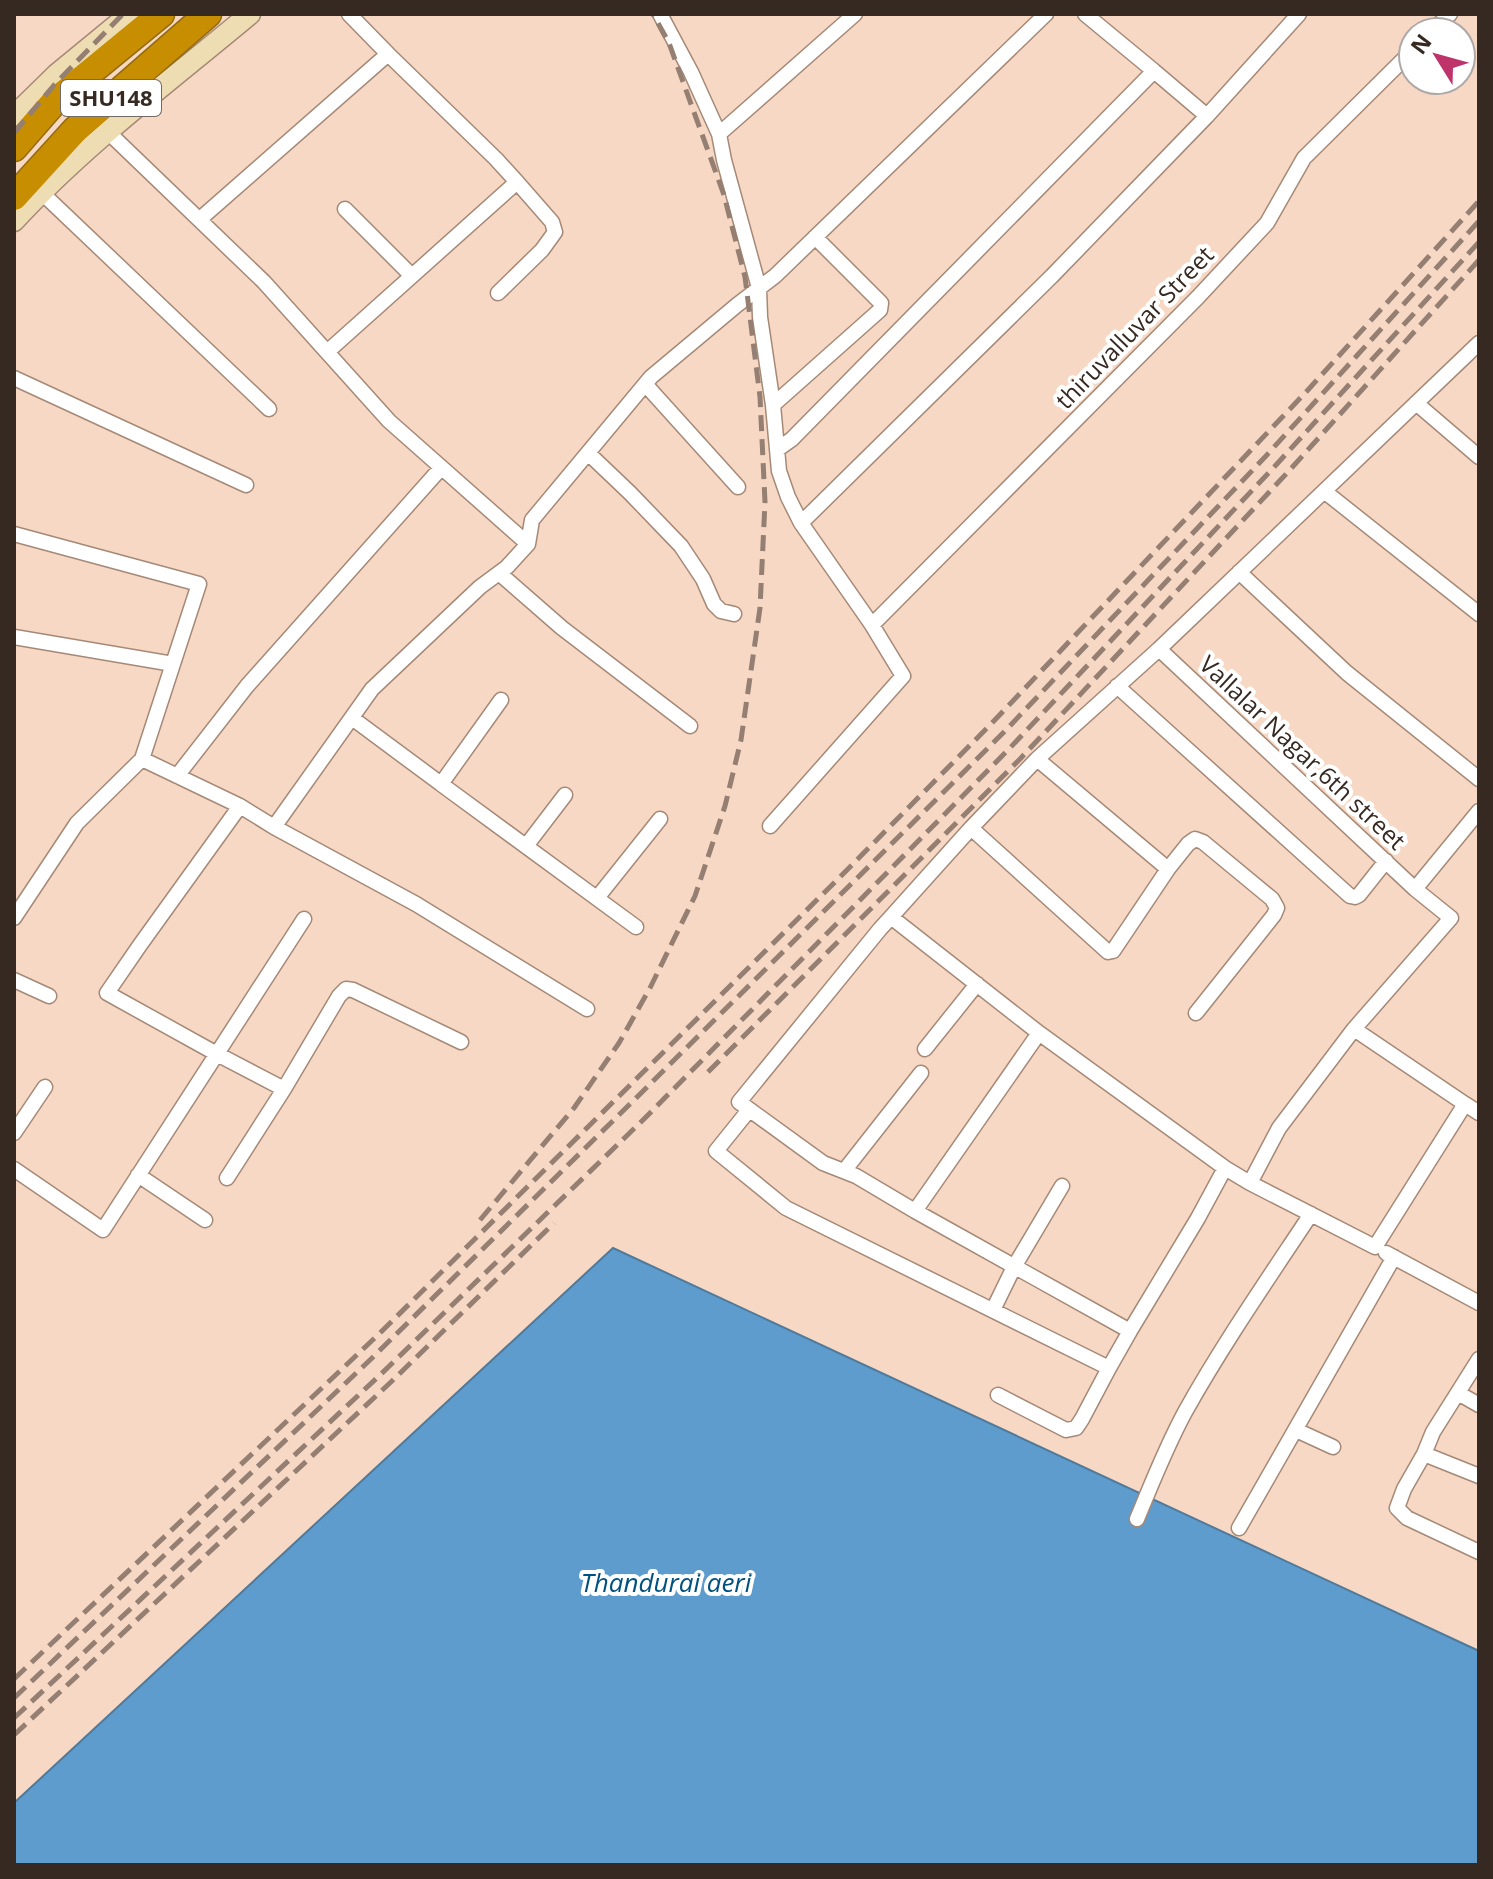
<svg xmlns="http://www.w3.org/2000/svg" width="1493" height="1879" font-family="'Open Sans',sans-serif">
<style>
.water{fill:#5d9ccd;stroke:#517a9a;stroke-width:2}
.lines{fill:none;stroke-linecap:round;stroke-linejoin:round}
.street-casing{stroke:#a58977;stroke-width:17}
.secondary-casing{stroke:#a58977;stroke-width:23}
.highway-casing{stroke:#946b0d;stroke-width:29}
.street{stroke:#fff;stroke-width:14}
.secondary{stroke:#eeddb3;stroke-width:20}
.highway{stroke:#c78e02;stroke-width:26}
.rail{stroke:#947f72;stroke-width:5;stroke-dasharray:16 8;stroke-linecap:butt}
.labels{text-anchor:middle;stroke-width:8;stroke-linejoin:round;paint-order:stroke}
.shield{fill:#fff;stroke:#726964;stroke-width:2}
.shield-label{font-size:22px;font-weight:bold;fill:#352922}
.street-label{font-size:24px;fill:#352922;stroke:#fff}
.water-label{font-size:26px;font-style:italic;fill:#005180;stroke:#fff}
</style>
<rect width="100%" height="100%" fill="#f7d8c4"/>
<path class="water" d="M613,1248L1479,1651V1865H14V1803Z"/>
<g class="lines">
<g class="street-casing">
<path id="street" d="M660,14L691,72L719,134L724,160L759,288L760,317L773,405L779,471L788,497L801,523
M1085,14L1154,71
M1431,32L1450,14
M108,132L264,282L389,421L528,544
M719,134L855,14
M41,192L269,409
M345,209L412,276
M200,219L388,54L349,14
M498,293L542,250L555,232L552,222L517,182
M327,352L517,182L496,159L388,54
M14,378L246,485
M645,384L738,487
M1416,403L1479,457
M773,405L880,310L881,303L815,237
M778,449L792,439L1154,71L1207,116
M588,453L630,493L681,546L703,579L714,604L721,611L734,614
M1324,491L1479,614
M14,534L199,584L142,759
M1239,572L1347,673L1479,779
M499,573L562,628L690,726
M872,625L1198,297L1267,223L1304,158L1413,50
M14,637L173,664
M1159,649L1415,889
M1117,686L1350,896L1355,897L1359,895L1386,861
M501,700L441,784L636,927
M352,718L441,784
M1037,759L1168,869L1188,844L1195,839L1203,842L1272,899L1277,908L1274,915L1196,1013
M177,776L247,686L441,468
M240,806L140,945L107,993L217,1054L284,1089
M770,826L903,676L872,625L801,523L1052,276L1207,116L1299,14
M274,827L372,689L480,587L507,567L528,544L532,520L651,377L737,305L775,276L1046,14
M971,828L1108,952L1113,951L1168,869
M526,846L565,795
M597,898L660,819
M891,917L1039,1033L915,1211L856,1176L823,1163L739,1102L880,929L891,917L971,828L1037,759L1159,649L1479,343
M14,918L77,823L142,759L240,806L274,827L416,904L587,1009
M14,980L49,996
M1354,1029L1465,1104
M925,1049L977,984
M749,1110L716,1151L786,1208L1109,1368L1130,1331
M14,1133L45,1087
M1225,1168L1250,1183L1279,1128L1354,1029L1451,918L1415,889L1479,811
M14,1169L103,1230L304,919
M844,1171L921,1073
M138,1175L205,1220
M227,1178L284,1089L339,996L346,989L353,990L461,1042
M1250,1183L1375,1247L1465,1104L1479,1113
M915,1211L1130,1331L1198,1218L1225,1168L1039,1033
M1386,1253L1479,1303
M993,1310L1014,1267L1062,1186
M1479,1359L1433,1432L1424,1454L1479,1476
M1458,1393L1479,1405
M998,1395L1066,1430L1076,1428L1082,1419L1109,1368
M1296,1430L1333,1447
M1424,1454L1404,1489L1397,1508L1407,1518L1479,1552
M1137,1519C1152,1483 1166,1447 1185,1412C1223,1344 1268,1279 1311,1214
M1239,1528L1394,1257"/>
</g>
<g class="secondary-casing">
<path id="secondary" d="M14,116L57,74L130,14
M14,221C85,144 170,81 250,14"/>
</g>
<g class="highway-casing">
<path id="highway" d="M14,148L55,101L161,14
M14,197L75,130L208,14"/>
</g>
<use href="#street" class="street"/>
<use href="#secondary" class="secondary"/>
<use href="#highway" class="highway"/>
<path class="rail" d="M14,133L55,84L123,14
M708,1072L1020,759L1287,473L1479,260
M480,1220L574,1108L619,1043L650,988L695,896L725,806L741,740L760,608L765,502L760,397L745,277L724,195L669,43L653,14
M14,1679L379,1334L839,878L991,724L1307,391L1479,201
M14,1698L371,1359L630,1104L1005,731L1265,457L1479,221
M14,1718L380,1375L644,1119L1008,750L1276,465L1479,242
M14,1735L392,1381L554,1223"/>
</g>
<g class="labels">
<rect class="shield" x="61" y="80" width="100" height="36" rx="6"/>
<g class="shield-label">
<text x="111" y="106">SHU148</text>
</g>
<g class="street-label">
<text transform="translate(1135 328) rotate(-46)" y="8">thiruvalluvar Street</text>
<text transform="translate(1302 753) rotate(43)" y="8">Vallalar Nagar,6th street</text>
</g>
<g class="water-label">
<text x="666" y="1592">Thandurai aeri</text>
</g>
</g>
<rect width="1493" height="1879" fill="none" stroke="#352922" stroke-width="32"/>
<g transform="translate(1437 56) rotate(307)"><circle r="38" fill="#ffffff" stroke="#aea9a7" stroke-width="2"/>
<path d="M0-6L14 30L0 20L-14 30Z" fill="#be336a"/>
<text y="-12" font-size="22" font-weight="bold" text-anchor="middle" fill="#352922">N</text>
</g>
</svg>
